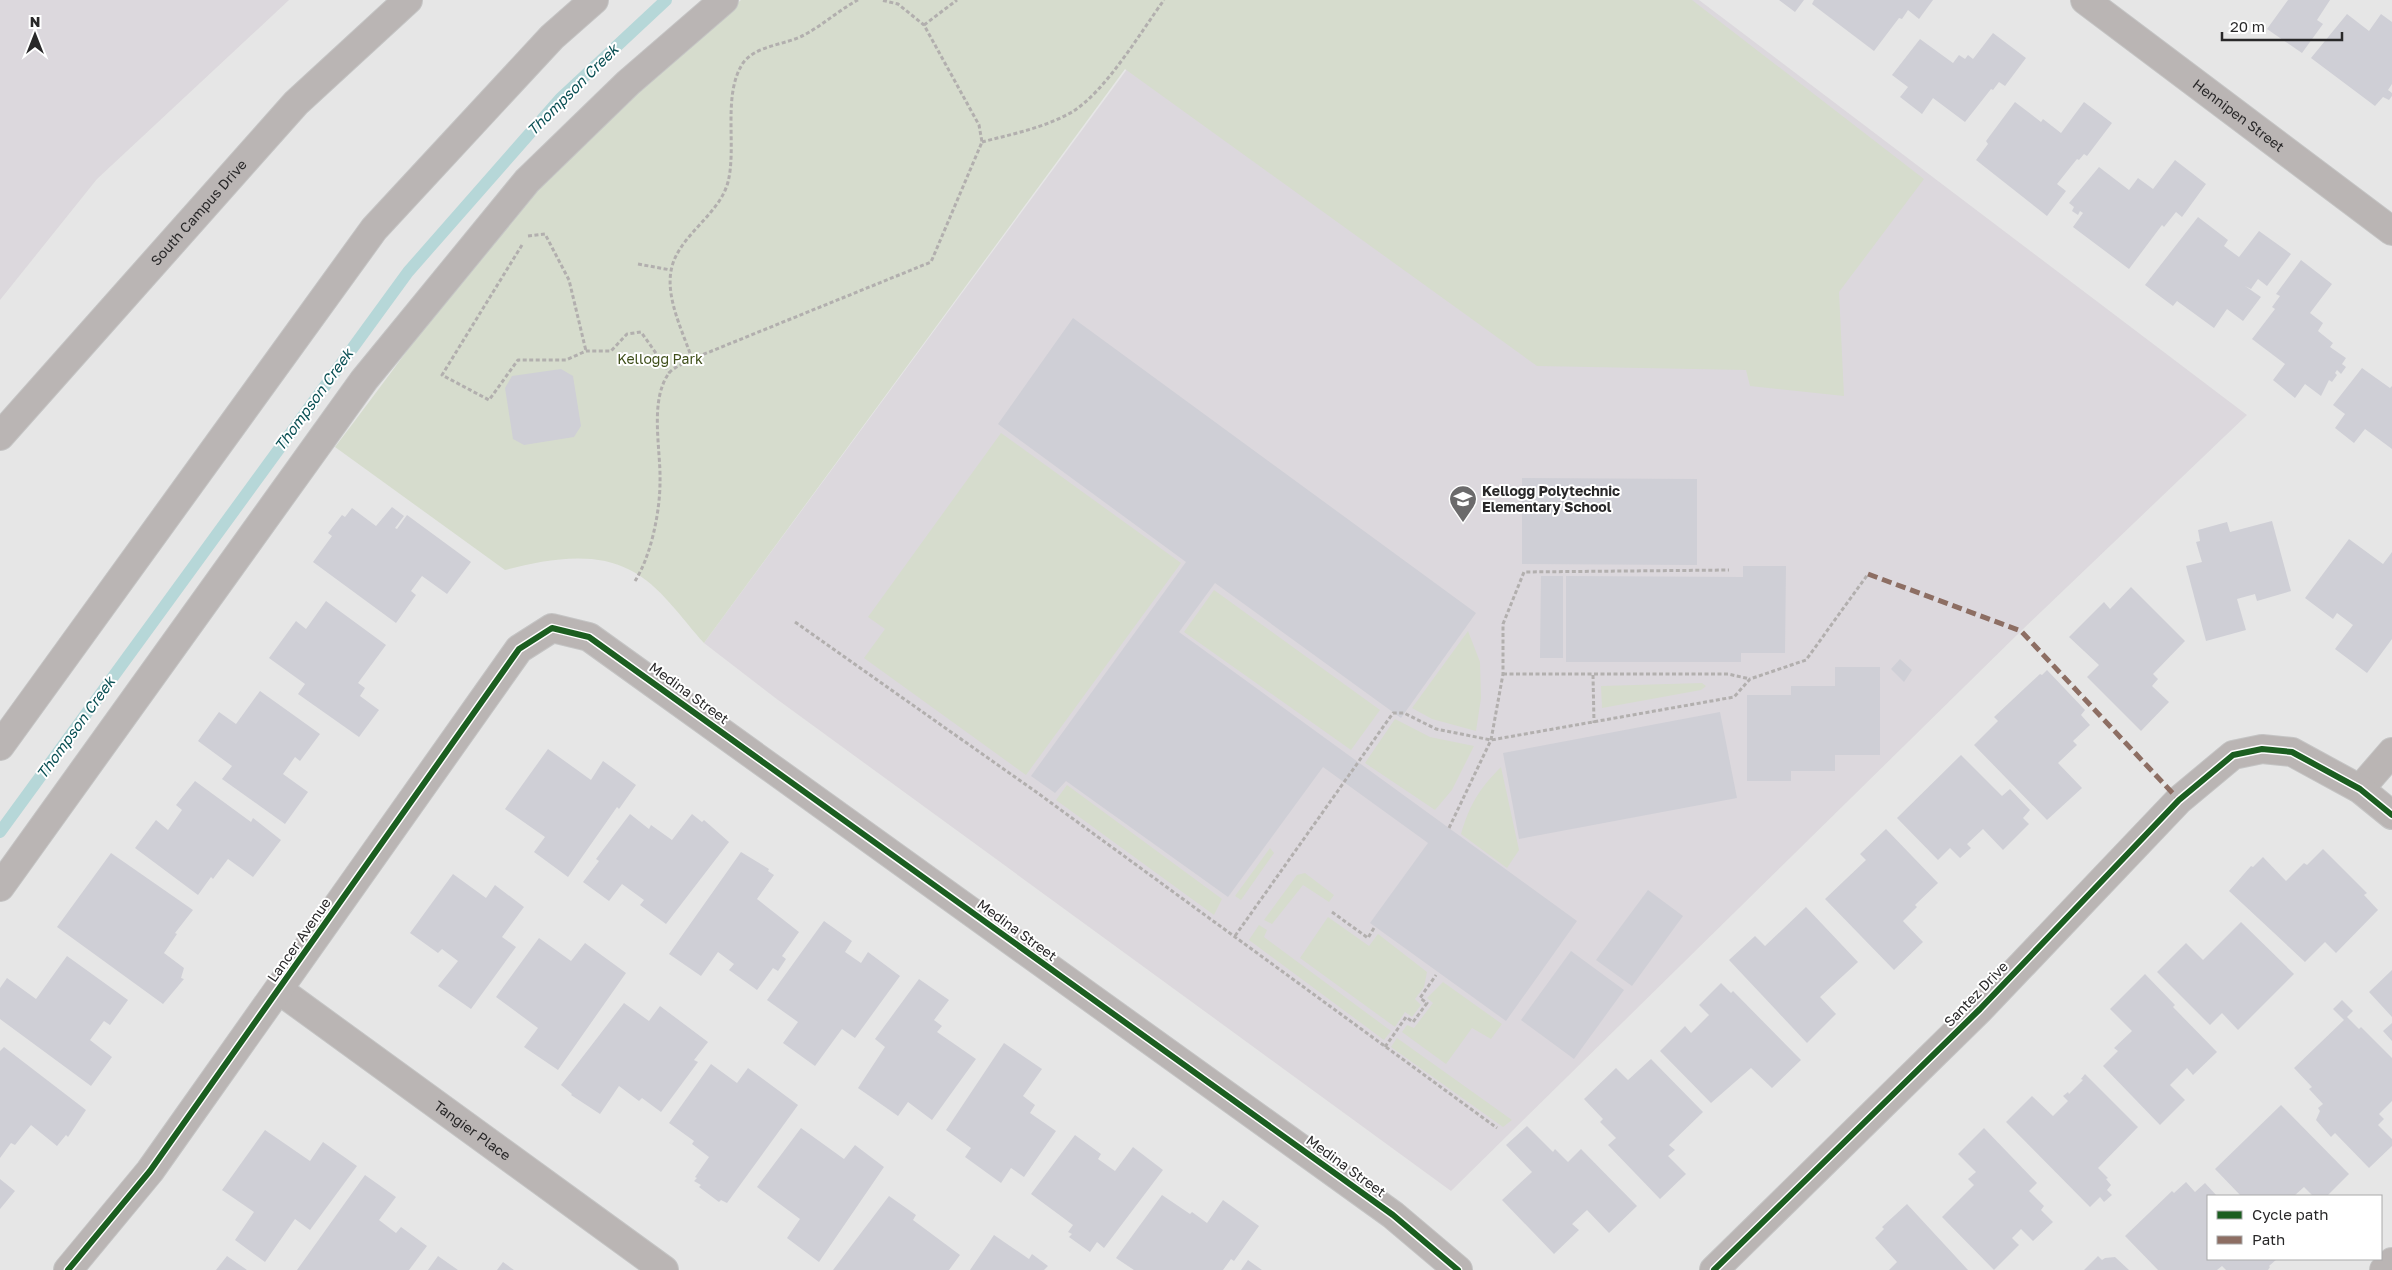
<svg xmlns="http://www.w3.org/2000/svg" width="2392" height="1270" font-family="'Golos Text',sans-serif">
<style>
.built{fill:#dcd8dd}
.green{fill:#d6dccd}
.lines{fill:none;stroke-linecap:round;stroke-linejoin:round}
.stream{stroke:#b6d7d8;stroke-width:12}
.building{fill:#cfcfd6}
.minor-casing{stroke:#c4c4c4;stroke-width:30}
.path{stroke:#b2afae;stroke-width:3;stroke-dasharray:4 2.5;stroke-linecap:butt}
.minor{stroke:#bab5b4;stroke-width:28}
.quiet{stroke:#8d6e63;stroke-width:5;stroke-dasharray:10 5;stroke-linecap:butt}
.cycleway-casing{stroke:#fff;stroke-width:9}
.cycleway{stroke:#1b5e20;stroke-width:6}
.labels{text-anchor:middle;stroke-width:4;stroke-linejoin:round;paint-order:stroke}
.street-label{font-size:14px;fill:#292829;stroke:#fff}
.park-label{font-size:14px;fill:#3e4e19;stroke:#fff}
.poi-label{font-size:14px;font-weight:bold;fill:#292829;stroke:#fff;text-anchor:start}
.water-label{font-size:15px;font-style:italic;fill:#0a5054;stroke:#fff}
</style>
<rect width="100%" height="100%" fill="#e6e6e6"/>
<path class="built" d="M0,0H289L97,179L0,300Z
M1178,0H1699L2247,415L2021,631L1451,1191L778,700L704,643Z"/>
<path class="green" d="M741,0H1692L1924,179L1839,292L1844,396L1750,386L1746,370L1537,366L1125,69L704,643C682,619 660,585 630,570C593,550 543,560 505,570L335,447C404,357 469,262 546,179C606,114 674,57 741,0Z
M1001,433L1181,563L1026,775L864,658L885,629L868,617Z
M1214,590L1380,710L1351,750L1184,632Z
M1468,631L1480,662L1481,698L1476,731L1432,719L1412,708Z
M1702,683L1706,686L1701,690L1602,708L1601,686Z
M1395,719L1430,737L1474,746L1452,790L1435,810L1365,763Z
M1501,767L1519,850L1507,868L1461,834C1470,804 1479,789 1501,767Z
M1067,785L1222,899L1214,915L1056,800Z
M1270,848L1274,853L1241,900L1235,896Z
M1305,873L1334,895L1329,902L1303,885L1272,924L1264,920L1297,875Z
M1328,917L1369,946L1378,934L1427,972L1424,987L1415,999L1421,1005L1412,1017L1405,1012L1395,1027L1300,958Z
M1259,925L1267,930L1264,937L1391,1031L1384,1040L1249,940Z
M1443,982L1502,1024L1491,1039L1472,1028L1446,1064L1402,1032L1407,1025L1414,1028L1433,1003L1427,998Z
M1397,1038L1512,1120L1503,1127L1391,1047Z"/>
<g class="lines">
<path class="stream" d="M0,832L408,272L560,99L666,0"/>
</g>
<path class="building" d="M1779,0H1804L1795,12Z
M1814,0H1933L1919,19L1908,10L1902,19L1899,18L1874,51L1812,4Z
M2288,0H2330L2317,20L2323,24L2302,53L2267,29Z
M2347,14L2369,31L2381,14L2392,22V84L2388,90L2392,93V96L2389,100L2383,97L2375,106L2311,58Z
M1993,33L2026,58L2005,86L1999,82L1993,90L1991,89L1965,122L1933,98L1922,114L1900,97L1908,87L1892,75L1920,39L1953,63L1959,55L1965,59L1968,55L1973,59Z
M2015,102L2041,122L2043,119L2061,133L2084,102L2112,123L2087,156L2084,154L2079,160L2077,159L2057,184L2066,191L2047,216L1976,160L1988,144L1986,141Z
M2175,160L2206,184L2182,217L2176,212L2164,227L2162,225L2129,269L2073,227L2083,213L2080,211L2078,215L2072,211L2074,207L2069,203L2099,167L2129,190L2138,178L2153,189Z
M2198,217L2228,240L2224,246L2239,257L2259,231L2291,254L2267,286L2258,279L2251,289L2245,286L2261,297L2243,321L2227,309L2214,328L2177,301L2173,306L2145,285Z
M2301,260L2332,284L2310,313L2323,323L2318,331L2333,343L2330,347L2346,358L2342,364L2346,367L2341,374L2337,370L2335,373L2337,375L2332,382L2329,380L2321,396L2305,384L2295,398L2273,380L2285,364L2252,339L2275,309L2272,307L2280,296L2276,294Z
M1073,318L1476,613L1401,718L1215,583L1179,632L1577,921L1506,1021L1370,923L1428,843L1323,767L1228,897L1066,781L1055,793L1031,776L1186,562L998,424Z
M2362,368L2390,388L2392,386V449L2365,429L2354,443L2335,428L2345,414L2333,405Z
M561,369L573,376L581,426L574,437L524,445L513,439L505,388L512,376Z
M1522,478L1697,479V565L1522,564Z
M392,507L404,516L395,528L397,529L407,515L471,562L447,594L422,576L411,591L416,595L396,623L313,562L332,536L328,533L342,515L345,517L352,508L376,526Z
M2272,521L2291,591L2257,601L2255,594L2237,599L2246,630L2206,641L2186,566L2202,562L2196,542L2200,541L2198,530L2227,522L2230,532Z
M2349,539L2383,564L2392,552V639L2367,673L2335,649L2353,625L2337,613L2333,619L2305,598Z
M1743,566H1786L1785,653H1741V662H1566V576L1743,577Z
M1541,576H1563V658H1540Z
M2131,587L2185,641L2153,674L2158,679L2152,686L2169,702L2141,731L2087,677L2099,665L2069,637L2104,602L2110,609Z
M326,601L386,645L358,683L365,688L360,696L379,710L359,737L298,694L305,684L269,658L296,621L306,629Z
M1900,659L1912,670L1904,682L1891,669Z
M1835,667H1880V755H1835V771H1791V781H1747V695H1791V686H1835Z
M2047,670L2085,710L2081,715L2090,725L2073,741L2077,745L2058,763L2082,788L2047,820L1974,745L1998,721L1994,717L2040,674L2042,675Z
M260,691L320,734L300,761L295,757L283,774L308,792L285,824L222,779L232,766L198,741L219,712L236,724Z
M1720,712L1737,798L1519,839L1503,753Z
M548,749L591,780L603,761L636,785L619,809L617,807L568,877L534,852L545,837L505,809Z
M1961,755L2002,796L2010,789L2030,810L2023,818L2029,824L2003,850L1983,829L1967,844L1971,848L1960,858L1950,848L1938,860L1897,818Z
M195,781L251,822L253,818L281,840L253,877L228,859L213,879L211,877L198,895L135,848L156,820L168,830L182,810L176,805Z
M630,814L649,829L651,825L672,840L692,814L702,822L704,820L729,842L666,924L640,905L644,900L622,884L609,901L583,882L599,861L596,859Z
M1886,829L1938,883L1915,905L1917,907L1903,921L1923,942L1894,970L1825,899L1866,860L1860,854Z
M2323,849L2367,893L2364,895L2378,910L2336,953L2325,942L2305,962L2229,891L2251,866L2253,867L2263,857L2286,881L2304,863L2307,865Z
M741,852L769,869L768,871L774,875L757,899L799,932L782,956L786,959L778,971L773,968L757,990L729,970L734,964L718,952L701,976L669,954Z
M111,853L193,910L175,933L177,934L164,953L184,968L181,978L184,979L163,1004L57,927Z
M453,874L486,898L495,885L524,907L502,937L516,947L471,1009L438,986L458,961L442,949L438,953L410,933Z
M1648,890L1683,916L1632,986L1596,960Z
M1806,907L1858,962L1820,997L1836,1014L1807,1043L1729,960L1755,936L1765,946Z
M824,921L852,941L845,952L861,963L868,952L900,976L855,1038L842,1029L815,1066L783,1043L798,1022L767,1000Z
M2241,922L2294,974L2238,1030L2222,1013L2210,1025L2157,972L2186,943L2203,960Z
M539,938L571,961L585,943L626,973L558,1070L524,1047L538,1028L496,997Z
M1571,951L1624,990L1574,1059L1521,1020Z
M67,956L128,1000L110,1025L104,1021L90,1040L112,1057L91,1086L0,1019V988L7,978L36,999Z
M2392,970V1017L2369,992Z
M2145,974L2175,1005L2173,1007L2217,1052L2193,1075L2187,1068L2170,1085L2185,1100L2160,1125L2103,1066L2118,1051L2114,1048L2132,1031L2110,1009Z
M919,979L949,1000L934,1020L942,1026L937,1032L976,1059L932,1120L908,1102L898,1116L858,1088L885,1047L875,1039Z
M1721,983L1731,993L1733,991L1801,1060L1772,1088L1751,1068L1711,1103L1660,1051L1685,1026L1691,1033L1709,1015L1699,1005Z
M2342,1000L2353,1011L2347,1017L2359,1029L2361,1027L2392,1058V1101L2379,1114L2384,1119L2378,1125L2392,1139V1146L2369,1168L2335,1133L2331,1137L2316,1120L2320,1111L2318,1108L2323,1104L2309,1089L2312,1087L2294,1068L2344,1020L2333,1009Z
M624,1003L649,1021L660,1006L708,1042L694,1060L698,1062L661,1112L642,1098L639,1101L619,1086L600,1114L571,1095L572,1094L561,1085Z
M2392,1023V1041L2383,1031Z
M1004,1043L1042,1069L1023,1096L1035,1105L1030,1113L1056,1131L1024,1177L1011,1168L1001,1183L965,1157L971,1148L946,1130Z
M4,1047L86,1110L68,1137L66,1135L57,1146L31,1125L15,1145L11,1143L0,1158V1051Z
M1651,1059L1703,1112L1669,1145L1675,1150L1668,1156L1686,1174L1660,1199L1608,1145L1616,1138L1600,1122L1603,1119L1584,1099L1616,1068L1628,1080Z
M711,1064L737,1083L748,1068L798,1105L727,1203L721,1200L719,1202L699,1187L701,1185L694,1181L697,1178L695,1177L709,1157L692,1144L694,1141L669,1123Z
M2085,1074L2138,1127L2098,1168L2108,1178L2106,1179L2111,1185L2107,1190L2112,1195L2104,1202L2100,1197L2090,1207L2006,1122L2032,1096L2053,1116L2068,1101L2063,1096L2068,1092L2069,1094L2083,1080L2081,1079Z
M2281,1105L2349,1174L2327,1196H2313L2304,1187L2294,1196H2241L2215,1169Z
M1527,1126L1553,1152L1555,1149L1568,1162L1581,1149L1637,1206L1609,1233L1587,1210L1572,1224L1579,1230L1554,1254L1502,1200L1532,1172L1506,1145Z
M801,1128L844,1159L855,1145L884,1167L819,1262L787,1238L800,1219L757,1187Z
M1984,1128L2037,1183L2029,1191L2044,1206L2041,1210L2053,1222L2033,1241L2021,1229L2012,1238L2019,1245L1994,1270L1942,1217L1974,1185L1968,1179L1976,1172L1958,1154Z
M265,1130L310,1161L323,1142L357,1166L310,1230L295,1219L265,1262L235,1240L254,1212L222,1190Z
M1075,1135L1101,1154L1098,1159L1115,1171L1133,1147L1163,1170L1104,1248L1097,1242L1090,1252L1069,1237L1072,1234L1068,1232L1073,1225L1031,1194Z
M365,1175L396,1197L379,1220L396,1233L401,1227L427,1246L409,1270H297Z
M0,1179L15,1191L0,1209Z
M2186,1182L2195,1192L2205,1183L2217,1196H2208V1259H2277L2269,1266L2270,1267L2268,1270H2226L2222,1266L2217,1270H2158L2125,1236L2172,1191L2174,1193Z
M1162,1195L1190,1214L1192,1212L1207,1223L1223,1200L1259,1226L1234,1261L1231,1259L1223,1270H1134L1116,1258Z
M889,1196L916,1215L913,1220L960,1255L949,1270H833Z
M1907,1204L1968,1270H1889L1897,1262L1875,1238L1884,1229L1882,1227Z
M994,1235L1029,1259L1032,1254L1048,1266L1044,1270H970Z
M227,1256L247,1270H216Z
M438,1256L458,1270H428Z
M2098,1256L2102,1260L2105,1258L2115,1257L2129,1270H2084Z
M1248,1260L1262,1270H1241Z
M503,1262L514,1270H497Z"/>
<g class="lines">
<g class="minor-casing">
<g id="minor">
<path id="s1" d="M2085,0L2392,231"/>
<path id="s2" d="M0,436L296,103L408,0"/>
<path d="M0,746L374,229L552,37L594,0"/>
<path d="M2360,789L2392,752"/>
<path d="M0,887L364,380L527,181L628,83L724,0"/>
<path id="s3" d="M279,990L664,1270"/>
<path d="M68,1270L150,1171L519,649L552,628L589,637L1393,1215L1458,1270"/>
<path d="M1714,1270L1980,1009L2179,800L2233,755L2262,749L2292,752L2360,789L2392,815"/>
<path d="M2384,1270L2392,1262"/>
</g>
</g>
<path class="path" d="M924,25L957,0
M982,142C1012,134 1044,128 1072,112C1106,91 1140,33 1164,0
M528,236L545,234L569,280L586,351
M522,245L442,375L489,400L518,360H566L586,351H611L627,334L641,332L670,373
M638,264L671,270
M692,359C683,332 666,299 671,271C677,236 719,216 728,182C737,146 722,95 743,63C756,45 786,45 804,35C823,25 839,10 858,0
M635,581C651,556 660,512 660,482C661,449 649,401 669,373C674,367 685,363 692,359L931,262L982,142L979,125L924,25L898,4L881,0
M795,622L1039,794L1497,1128
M1503,674H1728L1750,679
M1593,675L1594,723
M1449,828L1491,740L1503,674V624L1524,572L1729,570
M1332,912L1368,938L1374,928
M1235,936L1393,713H1404L1436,729L1491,740L1734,697L1750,679L1806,660L1868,574
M1385,1047L1406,1017L1413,1022L1427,1003L1420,998L1436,975"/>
<use href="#minor" class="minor"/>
<path class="quiet" d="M1868,574L2021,631L2179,800"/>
<g class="cycleway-casing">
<path id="cycleway" d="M68,1270L150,1171L519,649L552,628L589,637L1393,1215L1458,1270
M1714,1270L1980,1009L2179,800L2233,755L2262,749L2292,752L2360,789L2392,815"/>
</g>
<use href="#cycleway" class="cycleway"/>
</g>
<defs>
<g id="school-pin" transform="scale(1.4375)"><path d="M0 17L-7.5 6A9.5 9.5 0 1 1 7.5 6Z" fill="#6b6a6b" stroke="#fff"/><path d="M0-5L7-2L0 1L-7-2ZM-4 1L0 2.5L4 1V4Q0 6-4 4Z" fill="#fff"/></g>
</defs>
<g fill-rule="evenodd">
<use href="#school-pin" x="1463" y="499"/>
</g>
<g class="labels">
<g class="street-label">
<text dy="5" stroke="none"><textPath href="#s1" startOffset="192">Hennipen Street</textPath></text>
<text dy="5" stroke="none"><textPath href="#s2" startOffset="299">South Campus Drive</textPath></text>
<text transform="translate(689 693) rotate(36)" y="5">Medina Street</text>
<text transform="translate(1017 930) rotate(36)" y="5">Medina Street</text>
<text transform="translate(299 940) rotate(-55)" y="5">Lancer Avenue</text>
<text transform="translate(1976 994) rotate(-46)" y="5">Santez Drive</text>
<text dy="5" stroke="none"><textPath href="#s3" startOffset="239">Tangier Place</textPath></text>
<text transform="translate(1346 1166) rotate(36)" y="5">Medina Street</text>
</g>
<g class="park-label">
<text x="660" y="364">Kellogg Park</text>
</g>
<g class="poi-label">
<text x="1482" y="496">Kellogg Polytechnic<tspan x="1482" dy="16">Elementary School</tspan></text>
</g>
<g class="water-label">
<text transform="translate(573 90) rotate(-45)" y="5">Thompson Creek</text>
<text transform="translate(314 400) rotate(-54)" y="5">Thompson Creek</text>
<text transform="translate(76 728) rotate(-54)" y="5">Thompson Creek</text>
</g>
</g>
<rect x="2207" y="1195" width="175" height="65" fill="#ffffff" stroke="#a9a9a9"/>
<rect x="2217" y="1211" width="25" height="8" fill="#1b5e20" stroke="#a9a9a9"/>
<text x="2252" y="1220" font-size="15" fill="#292829">Cycle path</text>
<rect x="2217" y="1236" width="25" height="8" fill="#8d6e63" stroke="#a9a9a9"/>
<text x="2252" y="1245" font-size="15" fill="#292829">Path</text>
<g transform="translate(35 35)" stroke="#ffffff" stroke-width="4" paint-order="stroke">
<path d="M0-4L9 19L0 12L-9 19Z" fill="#292829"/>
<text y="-8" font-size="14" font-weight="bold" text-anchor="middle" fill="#292829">N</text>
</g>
<path d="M2222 32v8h120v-8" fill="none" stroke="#292829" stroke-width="2.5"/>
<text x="2230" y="32" font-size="15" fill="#292829" stroke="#ffffff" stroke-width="4" paint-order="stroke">20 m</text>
</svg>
